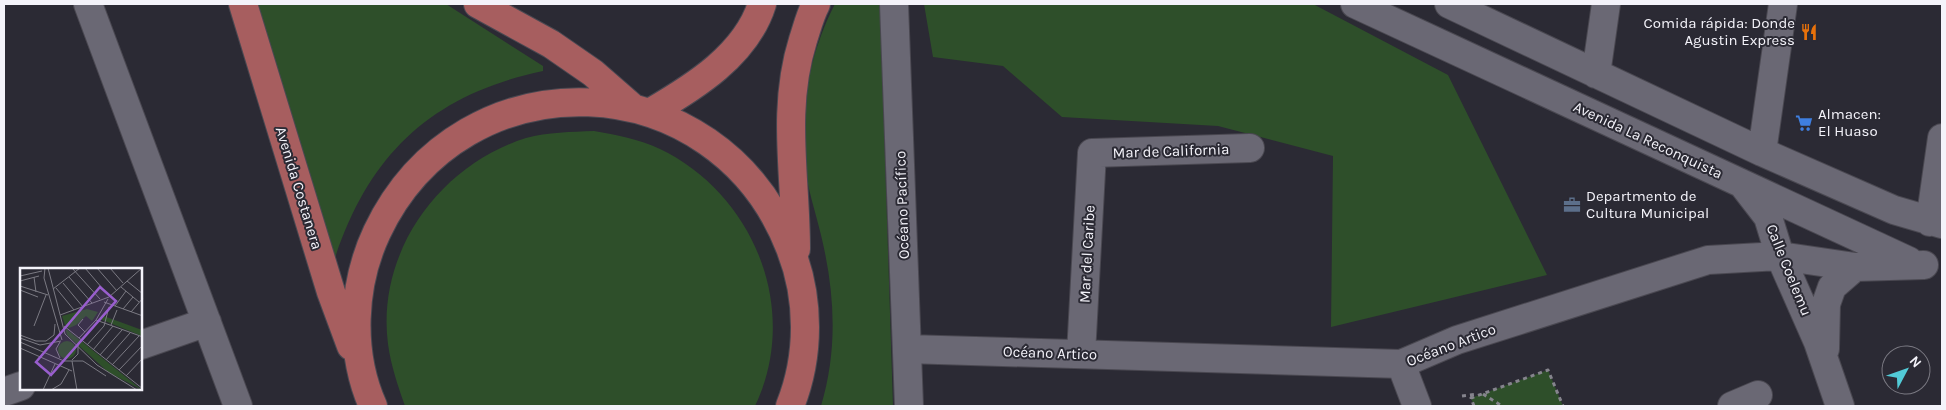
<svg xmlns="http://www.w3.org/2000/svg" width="1946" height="410" font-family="Karla,sans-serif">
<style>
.green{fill:#2e4f2a}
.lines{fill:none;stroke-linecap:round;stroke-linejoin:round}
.minor-casing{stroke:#4a4851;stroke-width:30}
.major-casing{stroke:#4a4851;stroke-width:30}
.path{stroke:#85848d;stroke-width:3;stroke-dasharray:4 4;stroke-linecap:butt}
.minor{stroke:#6a6874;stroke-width:28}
.major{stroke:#a75e5f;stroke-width:28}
.labels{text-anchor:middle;stroke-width:4;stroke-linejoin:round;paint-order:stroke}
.poi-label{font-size:15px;fill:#f4f3fa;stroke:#2b2a34;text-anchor:start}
.street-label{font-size:15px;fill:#f4f3fa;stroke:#2b2a34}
.inset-road{fill:none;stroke:#7b7a83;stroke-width:1}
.view{fill:#995ece;fill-opacity:0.15;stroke:#995ece;stroke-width:2.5}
.inset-edge{fill:none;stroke:#f4f3fa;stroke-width:2.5}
</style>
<rect width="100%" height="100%" fill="#2b2a34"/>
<path class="green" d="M256,4H446L543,66V71C434,94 370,152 335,258Z
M835,4H880L893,406H821C838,349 835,293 821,235C815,210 807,187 804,161C798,109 811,50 835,4Z
M924,4H1313L1448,75L1547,275L1331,327L1333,156L1218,126L1062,117L1003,66L933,57Z
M594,131C616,135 639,139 660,149C754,194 801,310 755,406H405C398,386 391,366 388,344C376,252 440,165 526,138C548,132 571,132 594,131Z
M1548,370L1563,406H1474L1471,398Z"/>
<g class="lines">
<g class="minor-casing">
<path id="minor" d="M88,4L238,406
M894,4L909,406
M1355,4L1909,261
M1449,4L1762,152L1894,210L1942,224
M1596,74L1606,4
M1762,152L1783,4
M1744,186L1768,217L1780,256L1818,342L1840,406
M1930,222L1942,138
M141,345L207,322
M907,349L1401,364L1457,340L1708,260L1780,256L1855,267L1924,265
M1825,349L1826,304L1832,287L1855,267
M1081,354L1092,153L1250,148
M1401,364L1417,406
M4,392L21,386
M1732,406L1758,395"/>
</g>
<g class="major-casing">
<path id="major" d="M243,4L331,292L351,346
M478,4L551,44L593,73L632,107
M651,112C694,87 746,55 762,4
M796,249C796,178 781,110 803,40C807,28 810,15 816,4
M373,406C349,352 352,285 377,232C463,51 718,62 790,248C810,298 810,356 790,406"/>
</g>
<path class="path" d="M1483,394L1502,406
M1462,396L1477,394
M1474,406L1471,398L1548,370L1563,406"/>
<use href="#minor" class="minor"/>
<use href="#major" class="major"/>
</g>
<defs>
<g id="restaurant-bare" transform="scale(1.35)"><path d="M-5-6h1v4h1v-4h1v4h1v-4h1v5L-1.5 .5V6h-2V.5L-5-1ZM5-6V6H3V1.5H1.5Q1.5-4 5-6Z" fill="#e8710a" stroke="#2b2a34" stroke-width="2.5" paint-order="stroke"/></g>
<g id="supermarket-bare" transform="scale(1.35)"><path d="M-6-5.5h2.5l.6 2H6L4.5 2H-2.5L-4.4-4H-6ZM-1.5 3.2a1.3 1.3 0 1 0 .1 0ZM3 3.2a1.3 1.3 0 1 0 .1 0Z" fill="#3f7fe0" stroke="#2b2a34" stroke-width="2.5" paint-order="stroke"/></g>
<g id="office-bare" transform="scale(1.35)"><path d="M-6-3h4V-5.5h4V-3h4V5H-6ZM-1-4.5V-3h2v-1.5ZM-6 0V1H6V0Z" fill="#5c6f8a" stroke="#2b2a34" stroke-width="2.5" paint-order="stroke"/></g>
</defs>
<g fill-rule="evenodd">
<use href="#restaurant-bare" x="1809" y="32"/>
<use href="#supermarket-bare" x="1804" y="123"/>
<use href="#office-bare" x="1572" y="205"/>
</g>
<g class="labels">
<g class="poi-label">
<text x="1795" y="28" text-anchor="end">Comida rápida: Donde<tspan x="1795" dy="17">Agustin Express</tspan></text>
<text x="1818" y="119">Almacen:<tspan x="1818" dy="17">El Huaso</tspan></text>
<text x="1586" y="201">Departmento de<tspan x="1586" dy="17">Cultura Municipal</tspan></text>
</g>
<g class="street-label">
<text transform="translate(1648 140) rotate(25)" y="5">Avenida La Reconquista</text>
<text transform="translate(1171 151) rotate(-2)" y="5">Mar de California</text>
<text transform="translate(299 188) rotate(73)" y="5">Avenida Costanera</text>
<text transform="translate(902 205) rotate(-92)" y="5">Océano Pacífico</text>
<text transform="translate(1087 254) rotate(-87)" y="5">Mar del Caribe</text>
<text transform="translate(1789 270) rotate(68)" y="5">Calle Coelemu</text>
<text transform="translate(1451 345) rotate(-21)" y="5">Océano Artico</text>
<text transform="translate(1050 353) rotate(2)" y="5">Océano Artico</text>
</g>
</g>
<g transform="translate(20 268)">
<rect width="122" height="122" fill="#2b2a34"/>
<path d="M67,41L78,44L72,53L66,48L56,57L49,60L45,57L42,48ZM81,47L122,62V68L80,51ZM45,60L122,122L88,104L47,67ZM38 82a9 9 0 1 1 18 0a9 9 0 1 1-18 0Z" fill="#2e4f2a"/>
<path class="inset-road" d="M25,0L24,10L42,72M28,0L45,66L77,97L117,122M52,0L80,31M65,0L88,27M77,0L97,23M90,0L103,15M0,8L22,3M14,9L16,24M49,9L72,35M0,13L19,8M107,13L123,26M43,15L63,39M0,18L28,27M101,19L119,34M36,20L54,42M33,21L60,0M0,22L18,29M84,34L123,48M95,38L106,23M103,41L113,29M111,44L123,30M40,47L89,29L122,0M63,51L58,57L65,64M76,52L123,69M91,57L97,42M14,58L26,27M44,58L123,121M0,67L16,73H26L34,67L35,56M0,70L20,77L41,73M59,70L76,52L88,31M0,74L44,93H63L86,108M67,77L84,58L89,39M0,80L52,103M73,82L93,58M80,87L102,62M40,90L36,81L40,74M52,92L58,86V77M86,92L110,65M52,93L57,122M92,97L119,68M99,102L123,77M106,108L123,90M23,122L35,96M31,122L41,116L49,102"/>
<path class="view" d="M80,19L96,33L31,107L16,94Z"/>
<rect width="122" height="122" class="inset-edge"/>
</g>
<rect width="1946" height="410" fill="none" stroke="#f4f3fa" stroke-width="10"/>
<g transform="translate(1906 370) rotate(49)"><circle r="24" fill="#2b2a34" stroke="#7b7a83"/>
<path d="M0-4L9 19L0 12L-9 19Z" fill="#52cbd7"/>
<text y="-8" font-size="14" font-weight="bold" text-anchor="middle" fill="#f4f3fa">N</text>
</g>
</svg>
